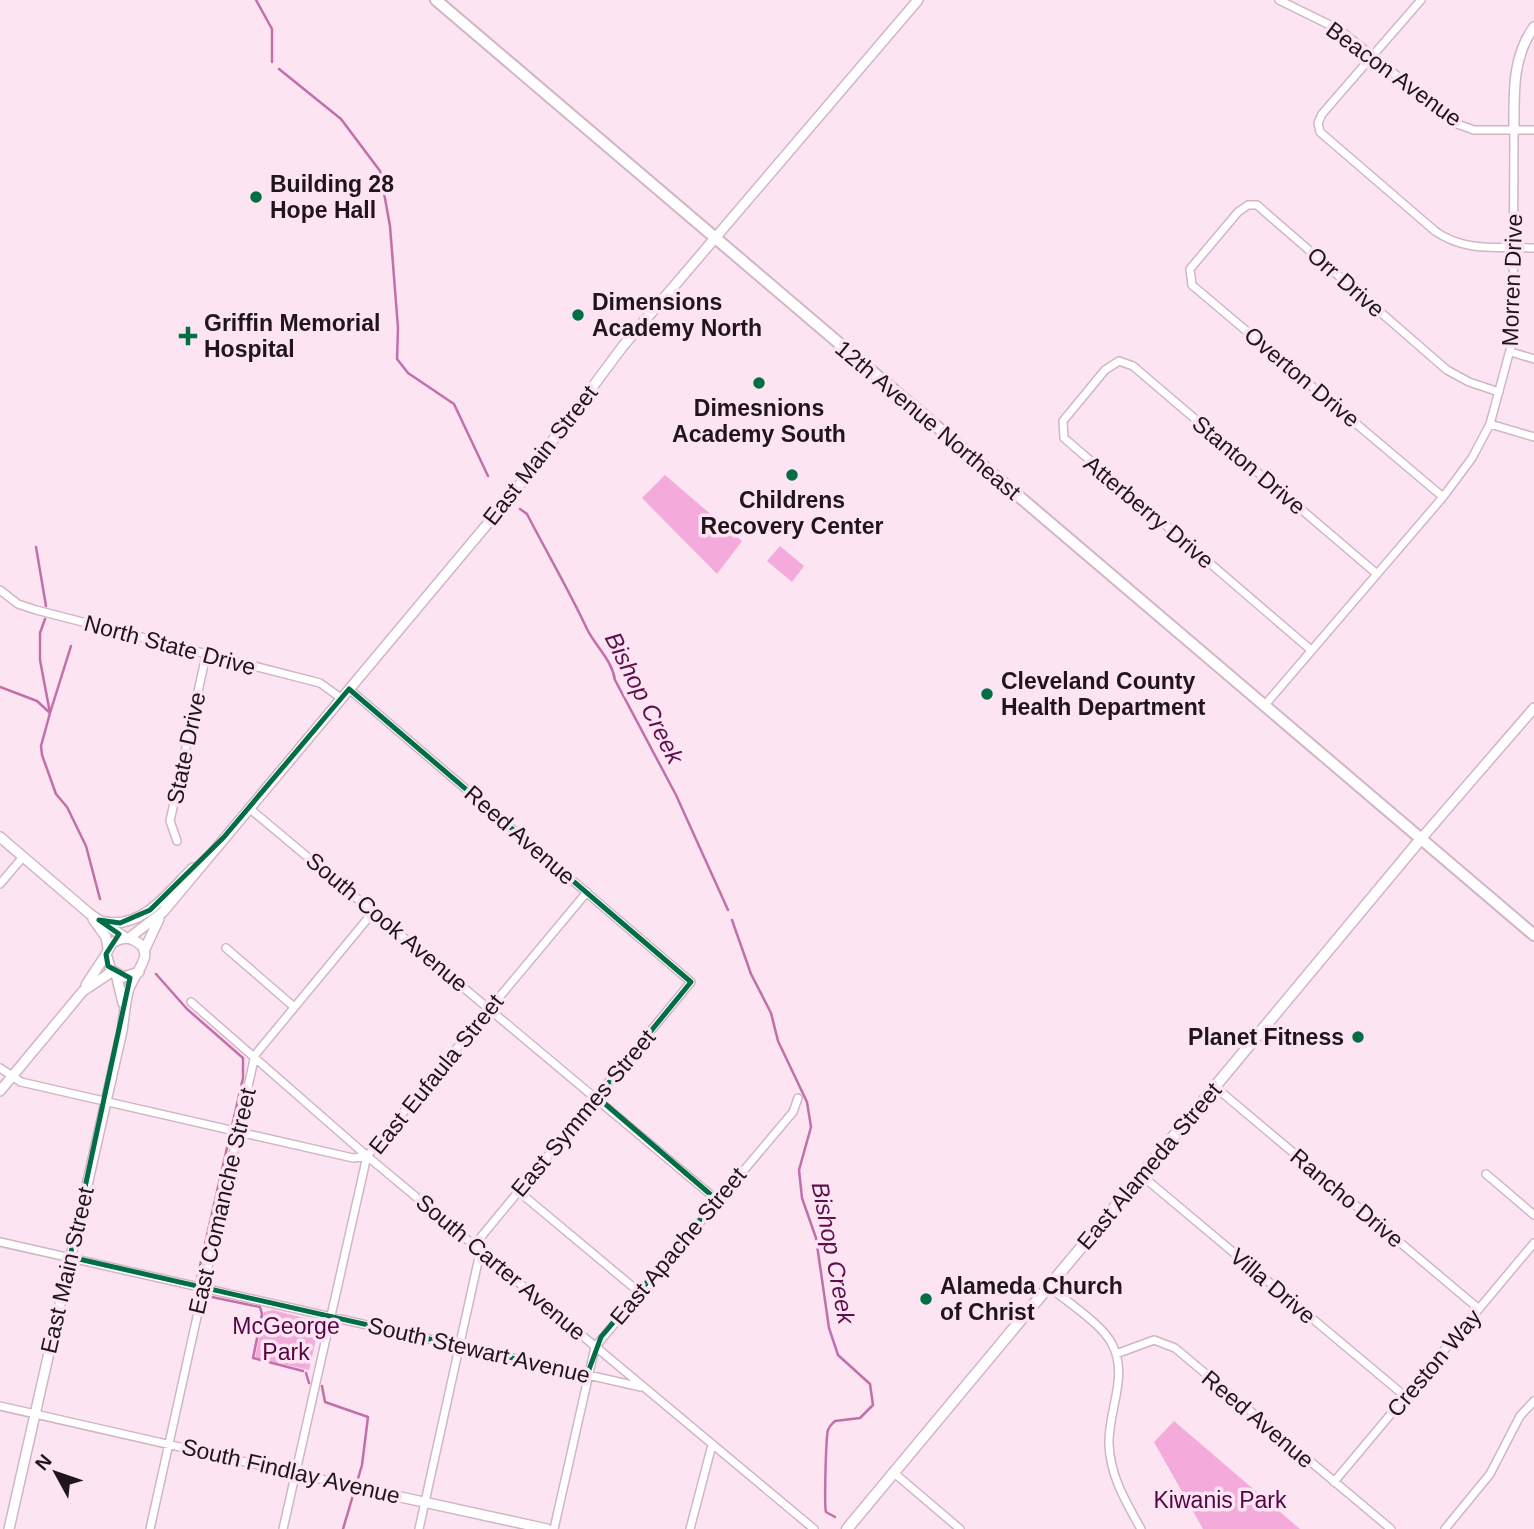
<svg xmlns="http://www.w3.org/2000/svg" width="1534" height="1529" font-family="Helvetica,sans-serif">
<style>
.green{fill:#f4abdc}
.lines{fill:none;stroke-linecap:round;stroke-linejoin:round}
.stream{stroke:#c36fa9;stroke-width:2.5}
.minor-casing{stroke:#d1b5c7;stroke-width:10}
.tertiary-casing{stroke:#d1b5c7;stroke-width:12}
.secondary-casing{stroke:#d1b5c7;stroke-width:13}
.primary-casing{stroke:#d1b5c7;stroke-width:14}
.minor{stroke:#fff;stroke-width:7}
.tertiary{stroke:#fff;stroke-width:9}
.secondary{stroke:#fff;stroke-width:10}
.primary{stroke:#fff;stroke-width:10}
.marked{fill:none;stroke:#026e46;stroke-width:5;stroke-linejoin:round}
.poi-dot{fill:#026e46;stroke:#fce4f3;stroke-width:2.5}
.labels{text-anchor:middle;stroke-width:7;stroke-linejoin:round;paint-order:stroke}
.street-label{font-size:23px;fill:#1f151b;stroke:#fce4f3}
.poi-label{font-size:23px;font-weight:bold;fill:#1f151b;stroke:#fce4f3;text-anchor:start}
.park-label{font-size:23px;fill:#540543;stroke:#fce4f3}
.water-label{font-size:24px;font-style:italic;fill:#5d104b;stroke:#fce4f3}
</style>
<rect width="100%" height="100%" fill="#fce4f3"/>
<path class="green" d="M665,475L742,541L717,574L642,498Z
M780,546L804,566L792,582L767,561Z
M273,1310L320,1322L309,1370L255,1358L264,1312Z
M1174,1421L1300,1529H1203L1154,1442Z"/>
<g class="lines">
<path class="stream" d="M256,0L272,29V62
M279,69L341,119L380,171L390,226L398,328L397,359L408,373L454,404L488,476
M520,509L527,514C547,553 569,590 587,629C596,647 612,660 615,680L676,795L728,910
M36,547L46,606
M45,619L40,633V660L50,713L41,746L42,755L56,794L67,807L86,846L100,899
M0,687L37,701L50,713L71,646
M732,920L751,974L771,1013L778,1041L807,1102L811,1127L799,1170L802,1198L816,1238L829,1328L838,1355L870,1384L873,1405L860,1418L835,1421C832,1424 830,1425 828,1430C826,1436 824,1505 826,1512L835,1517
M156,974L187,1009L243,1058V1078L197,1279
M207,1296L260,1307L262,1314L253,1358L303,1371
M306,1373L309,1383
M322,1386L325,1402L368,1417L362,1465L343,1529"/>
<g class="minor-casing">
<path id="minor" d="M1279,0L1340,30L1457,124L1474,130H1534
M1421,0L1322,114L1318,123L1320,132L1435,231C1466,253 1498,246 1534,248
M1511,352L1534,359
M1490,424L1534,437
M1443,497L1192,285L1190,269L1238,212L1248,205H1257L1447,370L1469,382L1499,392
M0,590L18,604L36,610L320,683L341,698
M1311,650L1064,438L1063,421L1105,370L1119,361L1133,366L1377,574
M349,689L691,982L476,1243
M1264,706L1443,497L1472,458L1490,424L1513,339L1514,130
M249,808L717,1200
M177,841L170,821L206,655
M0,884L23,857
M226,948L293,1006
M191,1002L367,1156L814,1529
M0,1068L21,1082L353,1158L367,1156
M1214,1086L1479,1309
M1486,1174L1534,1215
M1141,1175L1406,1397
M518,1191L639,1292
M0,1242L641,1387
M1048,1286C1065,1300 1103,1325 1112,1344C1129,1376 1108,1410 1109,1444C1110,1476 1126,1502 1141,1529
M1116,1354L1154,1340L1175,1348L1391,1529
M0,1406L364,1489
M893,1472L960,1529
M1334,1482L1534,1243
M150,1529L255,1055L374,911
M283,1529L367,1156L587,892
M419,1529L481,1248
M554,1529L595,1347L793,1112L798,1098
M690,1529L712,1445
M1445,1529L1490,1474L1520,1416L1534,1401"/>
</g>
<g class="tertiary-casing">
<path id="tertiary" d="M1514,130C1514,93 1512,57 1534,27
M0,837L90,914L126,938
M1420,840L1534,708
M93,919L106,937L108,948
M105,922C144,929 169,891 193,868
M129,938L163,912L515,491L623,346L918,0
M144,951L159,919
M116,974L123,1003
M86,985L105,956
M0,1091L83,991L113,971
M364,1489L547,1529
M9,1529L122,1031C124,1018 125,1004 128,992C131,975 161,952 133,940C126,936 119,939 112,943L106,954L111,970L124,977L139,972"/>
</g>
<g class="secondary-casing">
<path id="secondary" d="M847,1529L1420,840"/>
</g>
<g class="primary-casing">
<path id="primary" d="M436,0L1534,935"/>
</g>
<use href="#minor" class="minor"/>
<use href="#tertiary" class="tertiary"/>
<use href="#secondary" class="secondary"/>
<use href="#primary" class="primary"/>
</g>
<path class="marked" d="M349,689L691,982L597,1097L717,1200L601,1337L587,1375L70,1257L130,978L108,966L106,954L119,934L99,920L120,923L150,910L224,837Z"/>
<g class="poi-dot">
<circle cx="256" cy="197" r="7"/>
<circle cx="578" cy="315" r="7"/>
<path d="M184.5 325.5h7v7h7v7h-7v7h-7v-7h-7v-7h7z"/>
<circle cx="759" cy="383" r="7"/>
<circle cx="792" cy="475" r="7"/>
<circle cx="987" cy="694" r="7"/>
<circle cx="1358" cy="1037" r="7"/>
<circle cx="926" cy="1299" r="7"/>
</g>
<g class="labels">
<g class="street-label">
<text transform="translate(1394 74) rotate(36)" y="8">Beacon Avenue</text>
<text transform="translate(1512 280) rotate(-88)" y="8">Morren Drive</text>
<text transform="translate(1346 282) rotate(41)" y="8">Orr Drive</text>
<text transform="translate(1302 377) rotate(40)" y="8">Overton Drive</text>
<text transform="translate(928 420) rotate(40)" y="8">12th Avenue Northeast</text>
<text transform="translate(540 455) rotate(-52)" y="8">East Main Street</text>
<text transform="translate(1249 465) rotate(40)" y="8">Stanton Drive</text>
<text transform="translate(1149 512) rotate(40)" y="8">Atterberry Drive</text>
<text transform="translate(170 645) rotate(15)" y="8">North State Drive</text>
<text transform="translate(186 748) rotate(-78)" y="8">State Drive</text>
<text transform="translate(520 835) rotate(41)" y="8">Reed Avenue</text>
<text transform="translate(387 922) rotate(40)" y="8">South Cook Avenue</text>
<text transform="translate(436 1074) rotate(-51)" y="8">East Eufaula Street</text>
<text transform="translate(583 1113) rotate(-50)" y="8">East Symmes Street</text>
<text transform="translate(1149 1166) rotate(-50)" y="8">East Alameda Street</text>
<text transform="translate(1347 1198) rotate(40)" y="8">Rancho Drive</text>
<text transform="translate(222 1201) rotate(-77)" y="8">East Comanche Street</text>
<text transform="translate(678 1246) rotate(-50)" y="8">East Apache Street</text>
<text transform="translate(501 1267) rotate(40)" y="8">South Carter Avenue</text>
<text transform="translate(67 1270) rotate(-77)" y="8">East Main Street</text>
<text transform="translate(1273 1286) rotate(40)" y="8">Villa Drive</text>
<text transform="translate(479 1350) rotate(13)" y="8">South Stewart Avenue</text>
<text transform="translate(1434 1363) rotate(-50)" y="8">Creston Way</text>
<text transform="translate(1258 1419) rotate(40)" y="8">Reed Avenue</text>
<text transform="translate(291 1471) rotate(13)" y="8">South Findlay Avenue</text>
</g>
<g class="poi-label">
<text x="270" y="192">Building 28<tspan x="270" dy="26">Hope Hall</tspan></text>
<text x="592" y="310">Dimensions<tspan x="592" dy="26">Academy North</tspan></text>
<text x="204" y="331">Griffin Memorial<tspan x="204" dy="26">Hospital</tspan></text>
<text x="759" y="416" text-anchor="middle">Dimesnions<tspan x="759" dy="26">Academy South</tspan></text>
<text x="792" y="508" text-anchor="middle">Childrens<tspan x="792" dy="26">Recovery Center</tspan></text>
<text x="1001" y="689">Cleveland County<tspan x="1001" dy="26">Health Department</tspan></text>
<text x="1344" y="1045" text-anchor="end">Planet Fitness</text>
<text x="940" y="1294">Alameda Church<tspan x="940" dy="26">of Christ</tspan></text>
</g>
<g class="park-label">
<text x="286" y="1334">McGeorge<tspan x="286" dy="26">Park</tspan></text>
<text x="1220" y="1508">Kiwanis Park</text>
</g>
<g class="water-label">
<text transform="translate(644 698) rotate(63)" y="8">Bishop Creek</text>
<text transform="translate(833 1253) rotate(79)" y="8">Bishop Creek</text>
</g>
</g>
<g transform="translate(56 1473) rotate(310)" stroke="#fce4f3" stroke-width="5" paint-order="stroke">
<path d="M0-5L12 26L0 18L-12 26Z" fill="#1f151b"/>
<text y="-10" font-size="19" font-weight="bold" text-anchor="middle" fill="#1f151b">N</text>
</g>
</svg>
